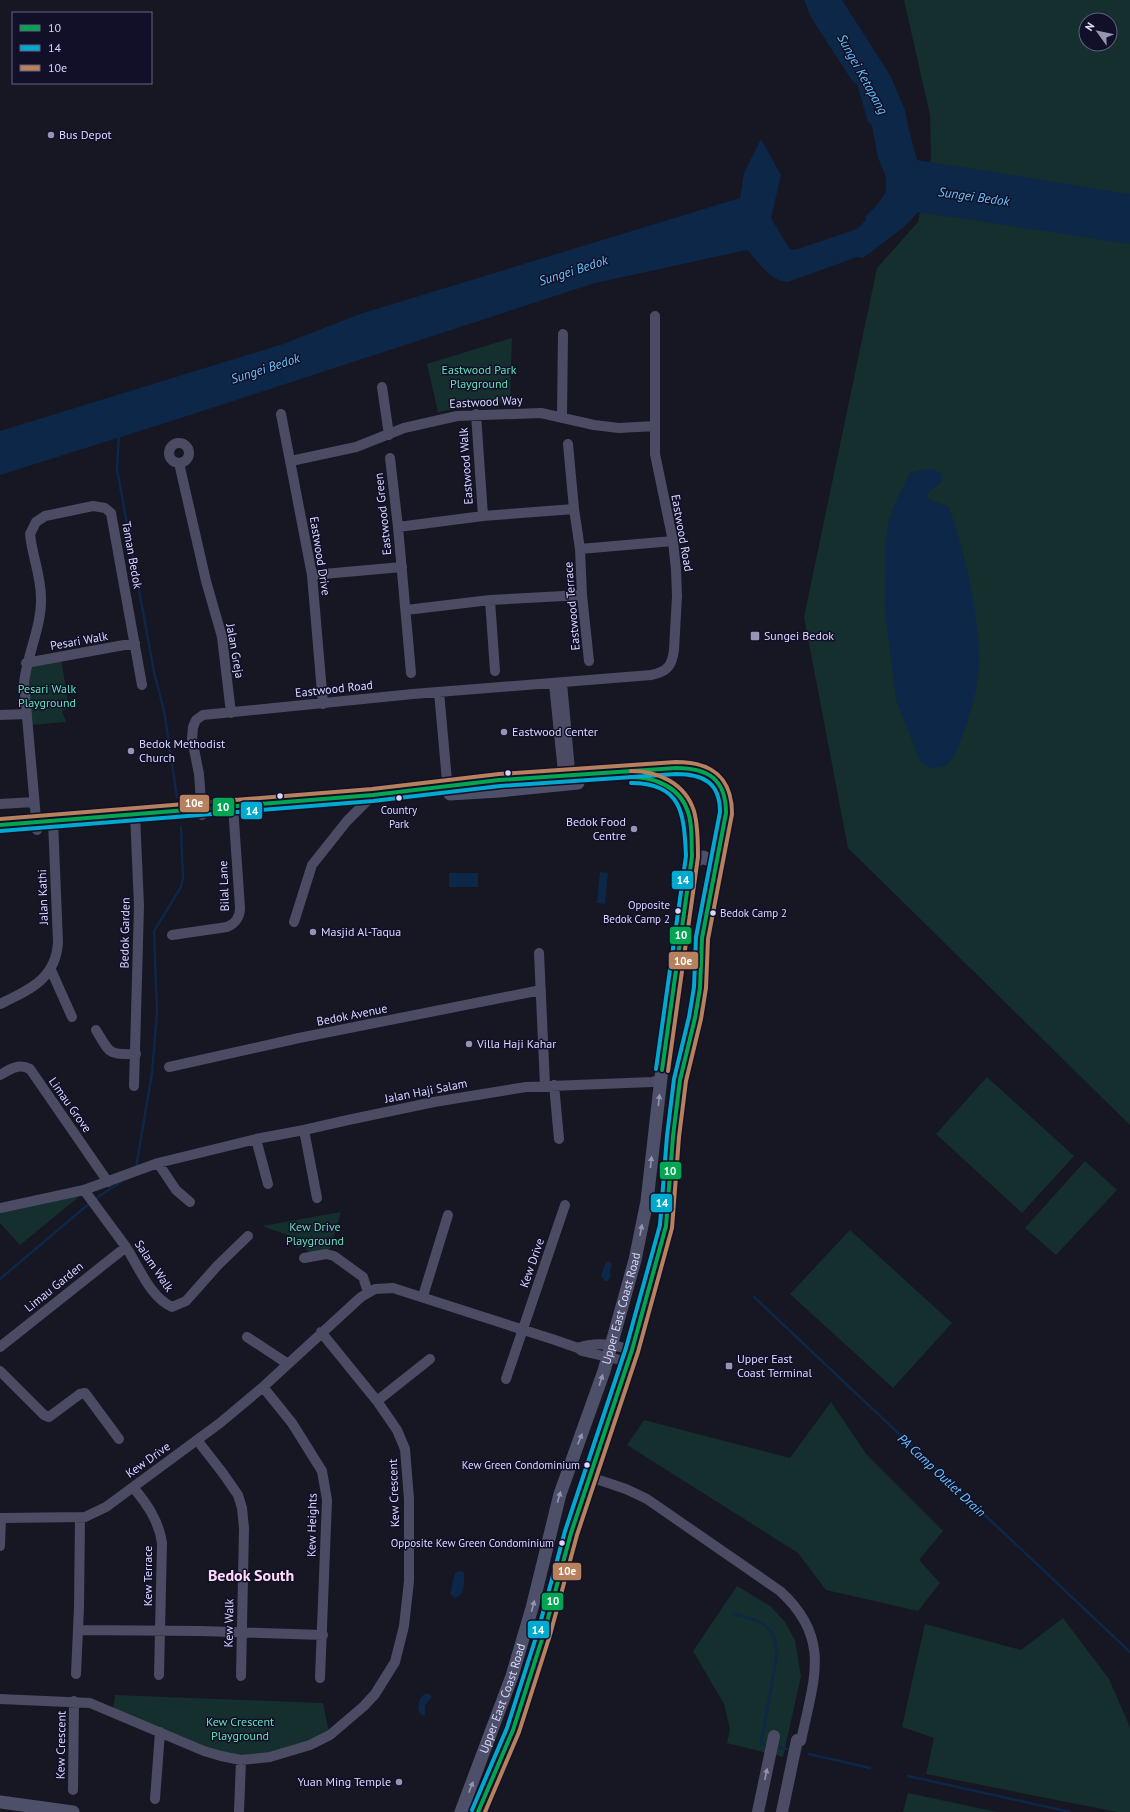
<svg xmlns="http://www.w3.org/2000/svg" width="1130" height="1812" font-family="'PT Sans',sans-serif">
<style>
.green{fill:#142f2d;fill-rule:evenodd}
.water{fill:#0d2748}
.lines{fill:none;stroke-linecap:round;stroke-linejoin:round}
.stream{stroke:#0d2748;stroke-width:2.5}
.minor{stroke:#4b4c64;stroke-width:10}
.tertiary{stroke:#4b4c64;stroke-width:12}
.secondary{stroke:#4e506a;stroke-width:13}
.bus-1-casing{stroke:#121029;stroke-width:7}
.bus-2-casing{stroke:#121029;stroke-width:7}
.bus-3-casing{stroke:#121029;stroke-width:7}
.bus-1{stroke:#00a651;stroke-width:4}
.bus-2{stroke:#00a9ce;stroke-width:4}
.bus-3{stroke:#b6815c;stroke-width:4}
.oneway{fill:#9494b4}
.oneway2{fill:#9292b2}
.poi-dot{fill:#9594b2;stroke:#121029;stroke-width:1.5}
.bus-dot{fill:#d9d8ff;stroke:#121029;stroke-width:1.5}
.labels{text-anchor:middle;stroke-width:3;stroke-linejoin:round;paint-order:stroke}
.bus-label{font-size:11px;fill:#d9d8ff;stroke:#121029;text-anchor:end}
.poi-label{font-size:12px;fill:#d9d8ff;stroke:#121029;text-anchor:start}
.park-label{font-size:12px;fill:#62e1b6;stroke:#121029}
.street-label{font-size:12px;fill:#d9d8ff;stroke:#121029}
.water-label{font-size:13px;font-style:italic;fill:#66c6ff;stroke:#121029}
.district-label{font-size:16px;font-weight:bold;fill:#ffdaf5;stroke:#121029}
.line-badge{stroke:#121029;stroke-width:1.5}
.badge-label{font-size:11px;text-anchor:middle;font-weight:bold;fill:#fff}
</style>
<rect width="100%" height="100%" fill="#171623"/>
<path class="green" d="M904,0H1130V1125L848,848L804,617L877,268L918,222L931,158L930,115ZM1086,20H1110V44H1086Z
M512,338L510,402L477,405L438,412L427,364Z
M61,659L69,708L62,711L66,722L30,725L28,665Z
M987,1077L1074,1156L1022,1213L936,1134Z
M1085,1161L1117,1190L1056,1255L1025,1228Z
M80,1196L20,1245L0,1223V1209Z
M341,1212L330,1249L309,1253L305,1247L297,1248L296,1238L262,1226Z
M850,1230L952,1323L893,1388L790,1294Z
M831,1402L867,1455L943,1531L919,1560L940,1583L918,1611L826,1590L798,1553L627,1445L644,1420L790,1458Z
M737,1586L770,1606L785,1622L795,1640L801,1676L783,1757L727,1743L730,1729L724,1704L693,1651Z
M1063,1618L1109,1679L1130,1727V1812H1117L926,1774L934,1738L902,1727L925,1624L1021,1650Z
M115,1695L323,1703L329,1732L321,1736L276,1753L229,1756L113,1709Z
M908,1793L997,1812H903Z"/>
<path class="water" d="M804,0H842L890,75L905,110L909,130L917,160L1130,194V244L918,212L904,227L863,258L857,257L788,282C770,282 759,262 747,250L595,283L184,417L0,475V431L283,344L360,314L740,198L744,173L761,139L781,175L771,218L789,248L793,250L798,249L857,229L866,220V216L877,205L886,192V177L878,158L872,125L868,122L857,84L853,82L812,19Z
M932,469L941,473L943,480L927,494V497C932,503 942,503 949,507C965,555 980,615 979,666C978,685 971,713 964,731C960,742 957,756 947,764C944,767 937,767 933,769L921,763L896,699L885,612L886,539L889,520L894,505L910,473L921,470Z
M600,872L608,873L605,904L597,903Z
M449,873H478V887H449Z
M608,1261L612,1264L610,1271L611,1276L608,1281H605L601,1276L605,1264Z
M459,1571L464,1572C464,1582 466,1594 455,1598L450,1594L455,1573Z
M424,1694H429L432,1697L425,1705V1716L421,1715L418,1709L420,1699Z"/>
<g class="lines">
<path class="stream" d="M119,435L117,469L154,672L164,711L177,797
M136,1168L152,1073L157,1012L154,931L181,887L183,878L181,827
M95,1199L122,1181
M0,1279L91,1202
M754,1297L1130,1652
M734,1614C760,1621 775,1623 777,1654L761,1744L768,1745
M775,1747L787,1749
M809,1754L870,1768
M908,1776L1070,1812"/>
<path class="minor" d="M382,387L389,435
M281,414L312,575L323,704
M476,414L483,516
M562,417L563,334
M169 453a10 10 0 1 1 20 0a10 10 0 1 1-20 0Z
M568,444L574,509L580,549L582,595L589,661
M390,458L398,527L411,673
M291,461L356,447L404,428L457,416L541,413L594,425L619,428L655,426
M179,463L206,581L222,637L231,713
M398,527L483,516L574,509
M580,549L673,541
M312,575L402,567
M490,600L495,671
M406,610L490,600L582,595
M26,663L135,643
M562,683L571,781
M554,684L564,782
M439,692L448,792
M0,715L27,714
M0,804L34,802
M202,815L199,774L192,739L193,727L196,720L203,715L413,694L651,675C667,672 672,666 674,650L677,596L676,570L673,541L655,454V316
M37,830L24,683C27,655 42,625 41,598C41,576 32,555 30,534L36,522L45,516L93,506L105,508L111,513L142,685
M294,922L312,865L347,821L373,795
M172,935L227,927C235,924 240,917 240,908L233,806
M539,953L545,1085
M51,970L72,1017
M0,1004C29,990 56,979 58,942L53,821
M96,1030C110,1053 107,1055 136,1054
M169,1067L299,1038L541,990
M0,1075C10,1069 19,1063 30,1069L108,1182
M554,1085L559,1139
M134,1086L139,906L135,814
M304,1130L317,1198
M256,1139L268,1184
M158,1163L176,1190L190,1202
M84,1190C98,1209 112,1228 126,1247C139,1267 150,1297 172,1307L186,1301L218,1265L248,1236
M0,1208L84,1190L158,1163L256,1139L304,1130L348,1120L434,1102L526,1087L652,1082L661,1080
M304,1258L326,1254L334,1256L363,1277L368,1292
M423,1296L448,1215
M247,1337L288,1364
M0,1347L126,1247
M578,1348C597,1341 614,1345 632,1350
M0,1371L44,1415L49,1417L80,1394L85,1393L119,1439
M506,1379L565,1205
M263,1387L292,1423L322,1471L327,1500L320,1678
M377,1401L430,1359
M197,1440L222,1472L238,1495L242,1508L244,1528L241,1676
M590,1477L626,1489L647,1499L780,1591C833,1639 813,1681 801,1741
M133,1487C147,1504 159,1521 162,1543L159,1675
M0,1518L85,1517L106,1507L220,1423L263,1387L361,1297L375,1289L393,1288L552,1339L578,1348L582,1351L629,1362
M0,1546L1,1518
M78,1630L200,1631L323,1635
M76,1674L79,1607L80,1517
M0,1699L90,1703L204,1751L221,1756L241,1760L270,1757L310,1745L330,1735L364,1706L375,1694L395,1662L404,1626L409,1581V1499L405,1449L397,1430L377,1401L321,1332
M73,1790L74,1701
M155,1799L160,1732
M239,1812L241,1760"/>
<path class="tertiary" d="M758,1812L774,1736
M782,1812L797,1740"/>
<g class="secondary">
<path d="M450,794L499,791L578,783"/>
<path d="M0,825L373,795L499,780L676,768C683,768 692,768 698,770C719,775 727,794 726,813L702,938L700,988L695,1018L680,1080L673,1136L666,1226L655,1262L632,1350L571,1533L544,1633L513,1730L478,1812"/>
<path d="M691,864L703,857L716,863"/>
<path d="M0,1802L73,1812"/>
<path id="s1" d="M461,1812L512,1676L532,1608L560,1494L604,1371L635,1260L647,1201L664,1051L692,856C691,842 692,826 688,813C681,791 657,774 635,777"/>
</g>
<g class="bus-1-casing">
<path id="bus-1" d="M631,777C655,777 680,787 688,812C693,826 691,842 692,856L662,1070
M0,825L373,795L499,780L676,768C708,768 726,779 726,813L702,938L700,988L695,1018L680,1080L673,1136L666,1226L632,1350L571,1533L544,1633L513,1730L478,1812"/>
</g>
<g class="bus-2-casing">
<path id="bus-2" d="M631,783C683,783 684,815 686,856L656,1069
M0,831L373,801L500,786L676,774C704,774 720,783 720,812L696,937L694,987L689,1017L674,1079L667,1136L660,1225L626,1348L565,1531L538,1631L507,1728L472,1810"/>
</g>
<g class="bus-3-casing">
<path id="bus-3" d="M631,771C658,771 685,783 694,811C698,825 698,842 698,857L668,1071
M0,819L372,789L499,774L676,762C711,762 732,776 732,814L708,939L706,988L701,1019L686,1081L679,1137L672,1228L638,1352L577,1535L550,1635L519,1732L485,1812"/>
</g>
<use href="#bus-1" class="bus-1"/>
<use href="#bus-2" class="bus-2"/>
<use href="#bus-3" class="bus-3"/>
</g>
<defs><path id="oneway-solid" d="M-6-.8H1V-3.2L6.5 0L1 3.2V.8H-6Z"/></defs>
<g class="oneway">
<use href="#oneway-solid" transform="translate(659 1100) rotate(-83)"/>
<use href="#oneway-solid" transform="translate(651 1162) rotate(-84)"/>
<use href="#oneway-solid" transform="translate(641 1230) rotate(-79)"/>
<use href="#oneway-solid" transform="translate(601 1380) rotate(-72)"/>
<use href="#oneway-solid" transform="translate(580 1439) rotate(-68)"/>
<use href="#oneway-solid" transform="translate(559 1497) rotate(-74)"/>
<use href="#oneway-solid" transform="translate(533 1606) rotate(-75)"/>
<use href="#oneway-solid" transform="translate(471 1787) rotate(-69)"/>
</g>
<use class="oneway2" href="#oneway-solid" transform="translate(766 1774) rotate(-78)"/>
<g class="poi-dot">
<circle cx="51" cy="135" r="4"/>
<rect x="750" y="631" width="10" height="10" rx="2"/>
<circle cx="504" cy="732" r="4"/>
<circle cx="131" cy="751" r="4"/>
<circle cx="634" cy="829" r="4"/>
<circle cx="313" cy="932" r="4"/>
<circle cx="469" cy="1044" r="4"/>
<rect x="725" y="1362" width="8" height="8" rx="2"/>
<circle cx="399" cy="1782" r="4"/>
</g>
<g class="bus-dot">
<circle cx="508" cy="773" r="3.5"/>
<circle cx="280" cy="796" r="3.5"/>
<circle cx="399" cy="798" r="3.5"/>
<circle cx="678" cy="911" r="3.5"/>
<circle cx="713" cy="913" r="3.5"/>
<circle cx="587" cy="1465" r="3.5"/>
<circle cx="562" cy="1543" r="3.5"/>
</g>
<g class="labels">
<g class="bus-label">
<text x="399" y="814" text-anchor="middle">Country<tspan x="399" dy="14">Park</tspan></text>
<text x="670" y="909">Opposite<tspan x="670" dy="14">Bedok Camp 2</tspan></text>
<text x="720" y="917" text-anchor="start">Bedok Camp 2</text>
<text x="580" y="1469">Kew Green Condominium</text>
<text x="554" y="1547">Opposite Kew Green Condominium</text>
</g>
<g class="poi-label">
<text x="59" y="139">Bus Depot</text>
<text x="764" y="640">Sungei Bedok</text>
<text x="512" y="736">Eastwood Center</text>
<text x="139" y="748">Bedok Methodist<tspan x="139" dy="14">Church</tspan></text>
<text x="626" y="826" text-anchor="end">Bedok Food<tspan x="626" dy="14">Centre</tspan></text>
<text x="321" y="936">Masjid Al-Taqua</text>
<text x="477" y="1048">Villa Haji Kahar</text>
<text x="737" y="1363">Upper East<tspan x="737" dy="14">Coast Terminal</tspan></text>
<text x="391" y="1786" text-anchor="end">Yuan Ming Temple</text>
</g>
<g class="park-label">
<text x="479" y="374">Eastwood Park<tspan x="479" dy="14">Playground</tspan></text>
<text x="47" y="693">Pesari Walk<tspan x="47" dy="14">Playground</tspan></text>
<text x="315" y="1231">Kew Drive<tspan x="315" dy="14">Playground</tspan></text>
<text x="240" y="1726">Kew Crescent<tspan x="240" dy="14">Playground</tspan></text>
</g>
<g class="street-label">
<text transform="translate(486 402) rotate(-3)" y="4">Eastwood Way</text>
<text transform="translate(466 466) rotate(-94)" y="4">Eastwood Walk</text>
<text transform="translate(383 514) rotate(-96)" y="4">Eastwood Green</text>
<text transform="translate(682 533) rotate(80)" y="4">Eastwood Road</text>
<text transform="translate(132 555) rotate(80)" y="4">Taman Bedok</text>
<text transform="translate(320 556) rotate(81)" y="4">Eastwood Drive</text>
<text transform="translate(572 606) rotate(-95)" y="4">Eastwood Terrace</text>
<text transform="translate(79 641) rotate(-10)" y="4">Pesari Walk</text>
<text transform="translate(235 651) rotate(80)" y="4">Jalan Greja</text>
<text transform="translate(334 689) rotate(-6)" y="4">Eastwood Road</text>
<text transform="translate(224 886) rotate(-92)" y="4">Bilal Lane</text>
<text transform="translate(43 897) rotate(-92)" y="4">Jalan Kathi</text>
<text transform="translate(125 933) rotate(-89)" y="4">Bedok Garden</text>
<text transform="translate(352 1015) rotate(-11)" y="4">Bedok Avenue</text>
<text transform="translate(426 1091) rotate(-11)" y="4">Jalan Haji Salam</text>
<text transform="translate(70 1105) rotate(55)" y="4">Limau Grove</text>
<text transform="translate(532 1263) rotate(-71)" y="4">Kew Drive</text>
<text transform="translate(154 1266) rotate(56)" y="4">Salam Walk</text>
<text transform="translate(54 1287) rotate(-39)" y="4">Limau Garden</text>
<text dy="4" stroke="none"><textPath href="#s1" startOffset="529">Upper East Coast Road</textPath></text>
<text transform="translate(148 1460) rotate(-36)" y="4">Kew Drive</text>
<text transform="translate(394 1493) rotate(-92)" y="4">Kew Crescent</text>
<text transform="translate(312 1525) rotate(-89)" y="4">Kew Heights</text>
<text transform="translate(148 1576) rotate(-90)" y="4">Kew Terrace</text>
<text transform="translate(229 1623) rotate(-89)" y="4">Kew Walk</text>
<text dy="4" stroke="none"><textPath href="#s1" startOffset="121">Upper East Coast Road</textPath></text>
<text transform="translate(61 1745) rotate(-89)" y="4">Kew Crescent</text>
</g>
<g class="water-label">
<text transform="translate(863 74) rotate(61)" y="5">Sungei Ketapang</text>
<text transform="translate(974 196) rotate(8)" y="5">Sungei Bedok</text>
<text transform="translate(573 270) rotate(-18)" y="5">Sungei Bedok</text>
<text transform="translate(265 368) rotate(-18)" y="5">Sungei Bedok</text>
<text transform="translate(942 1475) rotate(43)" y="5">PA Camp Outlet Drain</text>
</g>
<g class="district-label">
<text x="251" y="1581">Bedok South</text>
</g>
</g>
<g class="line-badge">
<rect x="179" y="794" width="31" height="19" rx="4" fill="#b6815c"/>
<rect x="212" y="797" width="23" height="20" rx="4" fill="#00a651"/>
<rect x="240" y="801" width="23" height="19" rx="4" fill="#00a9ce"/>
<rect x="671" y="870" width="23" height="20" rx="4" fill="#00a9ce"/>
<rect x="669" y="926" width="23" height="19" rx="4" fill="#00a651"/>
<rect x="668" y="951" width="31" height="19" rx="4" fill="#b6815c"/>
<rect x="659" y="1161" width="23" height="19" rx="4" fill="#00a651"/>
<rect x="650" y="1193" width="23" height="20" rx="4" fill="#00a9ce"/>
<rect x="552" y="1562" width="30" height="19" rx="4" fill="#b6815c"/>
<rect x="541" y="1592" width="23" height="19" rx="4" fill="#00a651"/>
<rect x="527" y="1620" width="23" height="19" rx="4" fill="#00a9ce"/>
</g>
<g class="badge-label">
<text x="194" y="807">10e</text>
<text x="223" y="811">10</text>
<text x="252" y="815">14</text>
<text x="683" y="884">14</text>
<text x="681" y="939">10</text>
<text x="683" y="965">10e</text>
<text x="670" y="1175">10</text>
<text x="662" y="1207">14</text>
<text x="567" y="1575">10e</text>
<text x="553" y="1605">10</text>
<text x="538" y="1634">14</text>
</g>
<rect x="12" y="12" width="140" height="72" fill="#121029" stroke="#62607f"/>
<rect x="20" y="25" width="20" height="6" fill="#00a651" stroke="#62607f"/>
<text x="48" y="32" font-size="12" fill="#d9d8ff">10</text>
<rect x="20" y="45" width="20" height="6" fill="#00a9ce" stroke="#62607f"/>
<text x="48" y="52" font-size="12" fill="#d9d8ff">14</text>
<rect x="20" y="65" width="20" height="6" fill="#b6815c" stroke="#62607f"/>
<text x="48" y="72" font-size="12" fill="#d9d8ff">10e</text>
<g transform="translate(1098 32) rotate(303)"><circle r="19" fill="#121029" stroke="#62607f"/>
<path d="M0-3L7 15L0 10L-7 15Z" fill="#9594b2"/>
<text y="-6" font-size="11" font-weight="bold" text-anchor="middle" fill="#d9d8ff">N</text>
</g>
</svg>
